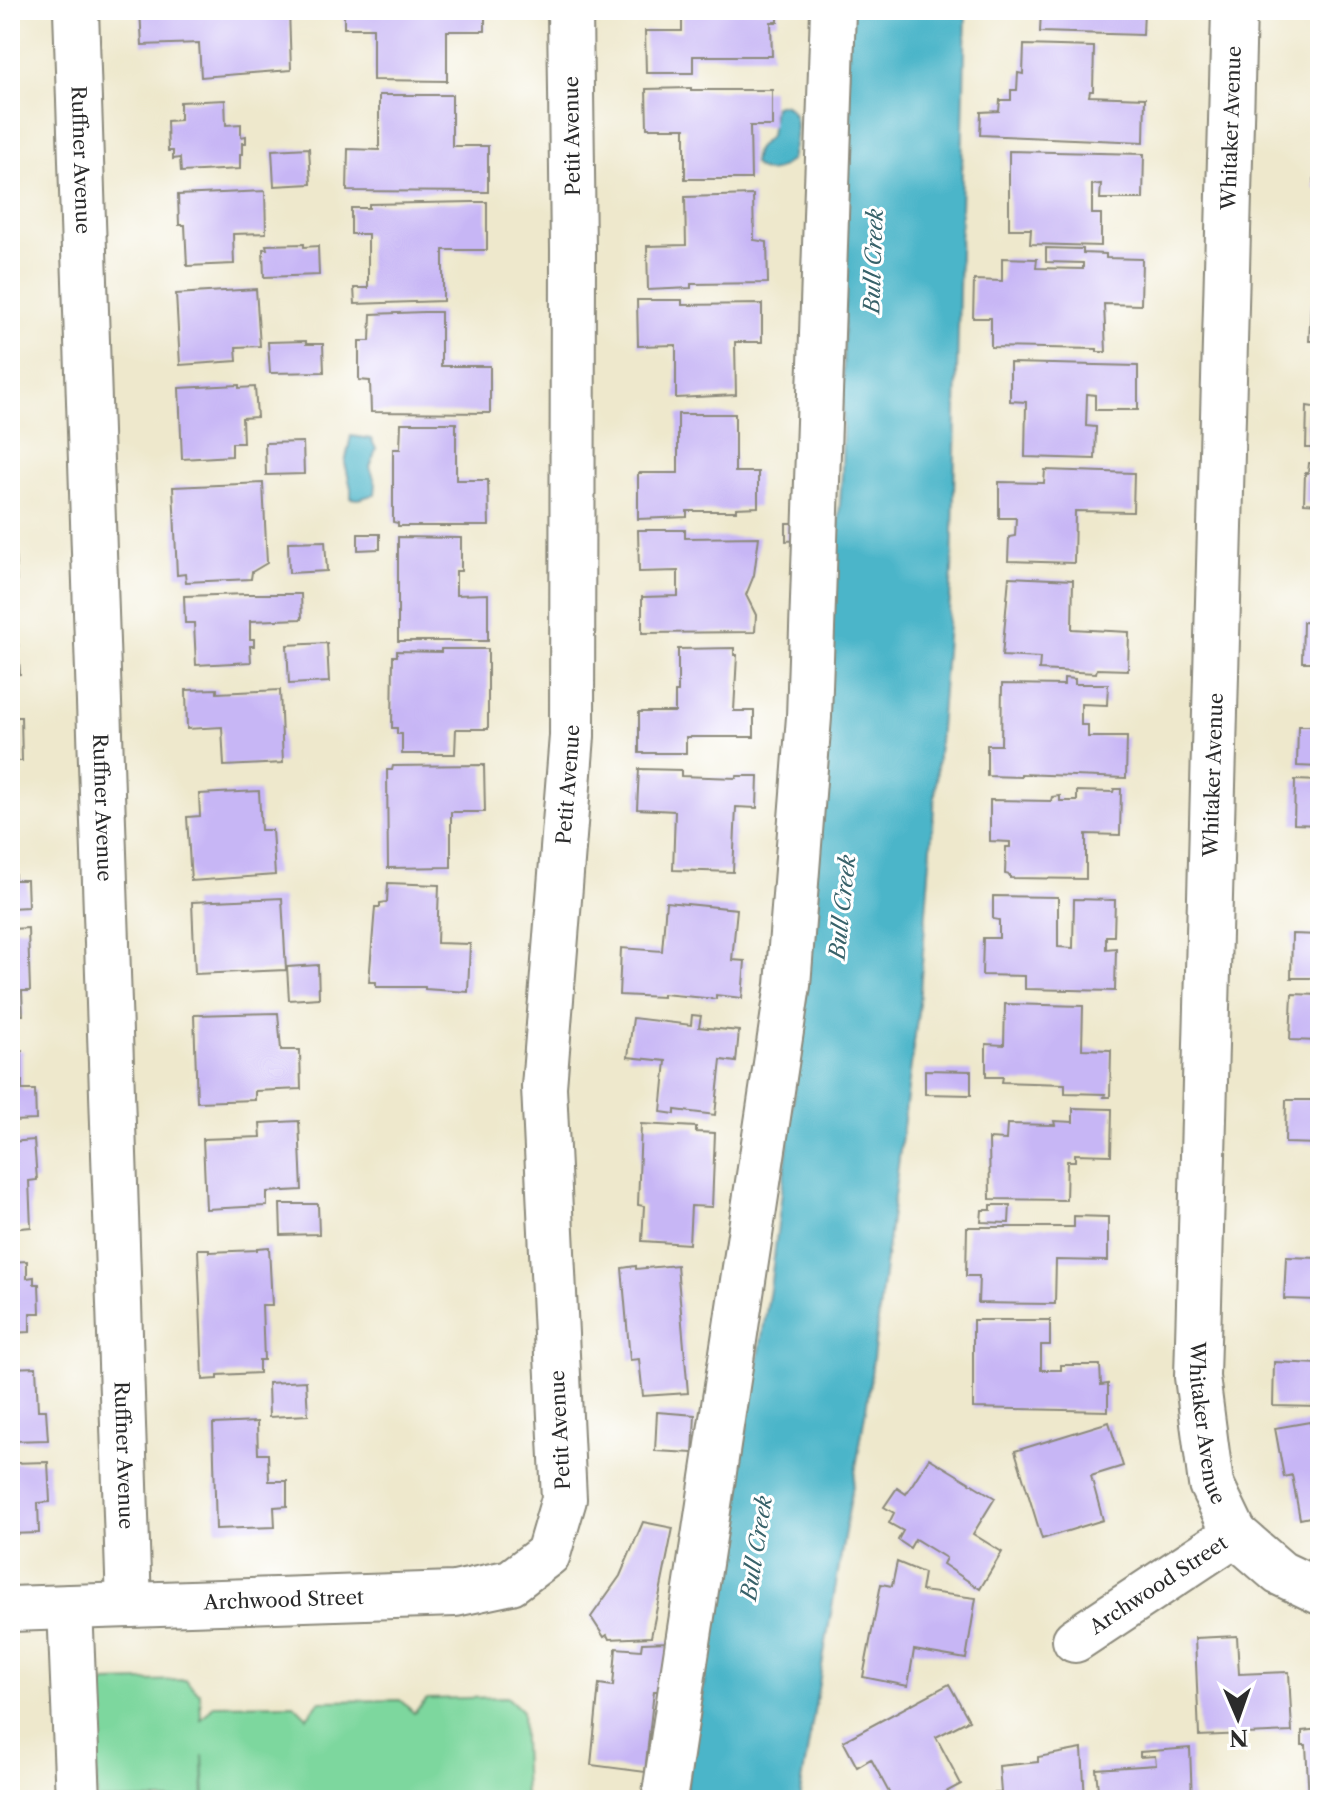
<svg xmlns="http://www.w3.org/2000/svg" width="1330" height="1810" font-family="'Libre Caslon Text',serif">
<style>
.green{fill:#7dd79e;stroke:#548164;stroke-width:2}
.water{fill:#4cb5c9;stroke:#3c707a;stroke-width:2}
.building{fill:#c7b6f5}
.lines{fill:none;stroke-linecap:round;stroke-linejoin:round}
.minor-casing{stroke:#8c8a7c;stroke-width:48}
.minor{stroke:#fff;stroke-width:44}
.labels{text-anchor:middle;stroke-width:6;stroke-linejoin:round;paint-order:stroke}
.street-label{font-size:20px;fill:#2b2b2b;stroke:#fff}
.water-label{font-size:22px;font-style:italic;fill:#38626a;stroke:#fff}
</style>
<rect width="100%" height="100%" fill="#fff"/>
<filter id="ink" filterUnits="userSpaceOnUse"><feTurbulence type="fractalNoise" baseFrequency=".0125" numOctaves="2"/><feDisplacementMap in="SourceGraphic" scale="16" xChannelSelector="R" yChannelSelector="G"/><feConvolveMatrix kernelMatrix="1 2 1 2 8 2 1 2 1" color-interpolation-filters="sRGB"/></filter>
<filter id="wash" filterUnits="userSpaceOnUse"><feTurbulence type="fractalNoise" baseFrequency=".006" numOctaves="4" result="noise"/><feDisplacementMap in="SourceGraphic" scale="32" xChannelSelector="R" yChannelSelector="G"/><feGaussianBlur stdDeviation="1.8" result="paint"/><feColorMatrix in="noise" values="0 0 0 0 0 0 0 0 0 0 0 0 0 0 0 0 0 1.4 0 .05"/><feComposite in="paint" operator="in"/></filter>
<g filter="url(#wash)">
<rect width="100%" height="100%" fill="#eee8cc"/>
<path class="green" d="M185,1680L200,1694L201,1720L214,1705L294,1704L307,1717L320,1701L400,1700L414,1713L427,1699L507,1697L522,1711L525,1800H205L203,1755L204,1800H97L93,1696L105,1682Z"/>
<path class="water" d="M848,10H966L952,572L919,1004L868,1397L799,1800H684L770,1289L805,1004L842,474Z
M783,104C804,113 794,143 791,160C777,171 767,178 753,164C755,145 758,148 770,136L774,106Z
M351,436L371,439L376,449L370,467L376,484L375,494L359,499L351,498V488L345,463Z"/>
<g id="blocks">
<path class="building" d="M140,10H289L291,70L201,77L199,43L142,45Z
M344,10H485V31H447V81L373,80V28H344Z
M686,10H778V22H771L772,56H693V73H646L645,31H682V12Z
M1041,10H1144L1143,35L1040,32Z
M1024,45L1094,47L1093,91H1090L1089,96L1145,98L1144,142L980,135L981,112L999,111L1000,100H1011V90H1017L1018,73L1023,74Z
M691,88V90H772V126H750L751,179H685V128H647L646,89Z
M379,95H452V146H488V192L347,191L348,149L379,150Z
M225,100L226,125L241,124V137L246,136V143H242V154H240V169L181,172L180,158L173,159V151H168L167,121L180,120V102Z
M1315,145H1320L1318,189L1314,188Z
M309,148L311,184L274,186L272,150Z
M1009,151L1144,154L1143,199H1100L1101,184L1092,185V214H1101V246L1030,244L1031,229H1009Z
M265,191L266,233L233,234L234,264L187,266L185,225H179L178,195Z
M753,195L754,240L767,242L768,283L691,284V288L648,290L647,246L686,245L685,197Z
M473,202H487V250H443V301L355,304L354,288H368V234H351V208H369V204Z
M304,244V247L318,246L319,275L264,277L263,249H267L266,245Z
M1046,248L1083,249V253L1106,254V258L1142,259L1141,305L1104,304L1106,352H1097V349L991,347V318H973L974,280L1002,281V258L1037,259L1036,268L1083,269V263L1046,262Z
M256,289L260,346L236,347L237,361L180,365L176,294Z
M637,300H682V305L762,304V342H735L736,395L676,398V345L638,346Z
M1311,304H1320V341H1309Z
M424,312H441V366H490V413L371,412L370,381L359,380V341H370L371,314Z
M306,341V344H323L324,372L270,373L268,342Z
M1010,363L1138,366V410H1095V395L1087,394L1086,426L1096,427L1095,459L1025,457L1026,402L1010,401Z
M239,385V388L255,387L257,417L242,418L243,443H232V456L182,459L179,388Z
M1307,406L1320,408V448H1306Z
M678,414H735V472H758V507L736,508V511H687V517L638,519V473H678Z
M401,423H456V480H488L489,526H398V523L393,522V449H400Z
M303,442L304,474L266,475L265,443Z
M1309,463H1320V504L1304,503L1305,473H1308Z
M1045,470L1134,473L1133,512L1075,511L1074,563L1008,561L1009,537L1015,536L1016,518H999V482L1044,483Z
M263,483L267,563L252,572L251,579L186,582L185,574L177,575L173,487Z
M786,523H801V540L786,541Z
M638,530H685V538L759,537L754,575L746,595L756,615L755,632L642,633V597L678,596V571L639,572Z
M358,534H380V549L358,550Z
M398,537L461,538V571H456V595L488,594V641H398Z
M325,541L327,571L289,573L288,542Z
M15,551L17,591H10V552Z
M1009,577L1073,580L1072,629L1129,632L1128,670L1097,669L1096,673L1039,670L1040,658L1002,656Z
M248,594H301L302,619L250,621V639H254V646H250L251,662L196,665L194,623H185L184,596Z
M1303,622L1320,623V662H1302Z
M10,626H17L20,674L10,675Z
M327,643L329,682L289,684L287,645Z
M734,648V655H737L734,711H754V737H686V753H639V712H675V692H678V649Z
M441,649H488V729H456L455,754H402V734H397V728H392L393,656H397V651L441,652Z
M1064,678L1075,679V684H1108L1107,705L1081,704V725H1088V737H1127L1126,778L1021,774V777L987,776V745H1001L1002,684L1064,685Z
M217,689V693L280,690L283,763L224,766L222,727L187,729L186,690Z
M10,717H21L22,761H14L16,804H10Z
M1298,726H1320V767L1297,766Z
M484,765L485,812H451V867L388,868L387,770H392L393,766Z
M639,769L681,770V776L736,778L737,776H758L757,808L736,807L733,872L673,870L675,811L637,809Z
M1295,780L1320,781V825L1294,824Z
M1114,789H1121L1120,835L1086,834V879L1010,878V875L1005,874L1006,847H1010V842L990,841V800L1051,801L1052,797L1060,796V801H1077V791L1113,792Z
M259,791L261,830H272L275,875L191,881L187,817L200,816L199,794Z
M10,838H14L15,880H27L28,907L10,908Z
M388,883L439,885L437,943L470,944L468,992L425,989V987H376V982H369L375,907H380V903L387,902Z
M993,896L1058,897V947L1073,948L1074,899L1115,900L1114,936H1106V949L1116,948L1115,991L1025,989V976L982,975L983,938H999V920L993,919Z
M282,898L286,970L195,974L192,902Z
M666,902L737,909L732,960L745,961L742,998L716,995V999L663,994V997L619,995L621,948L662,951Z
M28,928L30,991H22L23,1015H10V929Z
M1292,934L1320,935V978H1291Z
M318,965L319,998L289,1000L287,967Z
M1292,994L1320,995V1041L1290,1040Z
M1005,1004L1083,1006L1082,1049L1111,1050L1110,1097H1104L1105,1094L1065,1093V1084L1002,1082L1003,1077H986V1044L1004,1045Z
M278,1013L281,1050H300L301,1089L255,1091V1100L197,1102L194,1015Z
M692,1015L701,1016L699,1027L739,1031L736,1062L721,1060L715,1115L675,1110V1114L661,1112L666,1061L628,1057L633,1018L691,1025Z
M13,1049L22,1051V1090H35L36,1120L10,1121V1050Z
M925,1070L971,1071V1095L925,1094Z
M1286,1100H1320V1144L1285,1143Z
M1073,1108L1112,1109L1111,1155L1075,1154V1161H1067L1066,1200L990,1199L989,1139L1006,1140L1007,1124L1055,1125L1054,1121L1073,1122Z
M299,1121L302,1190L267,1192V1206L206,1209L203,1139L261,1137L260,1123Z
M641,1124L696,1127V1132L715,1133L712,1207L691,1206L689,1244L642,1241L644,1206L638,1205Z
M34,1140L37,1180L29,1181L31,1227L10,1229V1142Z
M280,1204H318L319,1234L281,1235Z
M991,1205H1010L1009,1223L981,1222L982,1210H991Z
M1074,1216L1108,1217V1261L1056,1260L1055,1304L978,1303L979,1276H966L967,1227H1074Z
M269,1247L272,1305H262L264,1360H259V1373L218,1375V1379L203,1380L198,1249H209V1252L257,1250V1248Z
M1286,1257L1320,1258V1300L1284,1299Z
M27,1261V1278L34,1277V1284H39L40,1313H30V1332L10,1333V1262Z
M677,1265L688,1393L643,1396L639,1359L630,1360L622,1268L636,1266V1269Z
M973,1320H1050V1345H1041V1370H1061V1365H1100L1101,1385L1108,1384V1411L973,1408Z
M1274,1362L1320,1364V1407L1273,1406Z
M36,1367L38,1410H46L48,1440L10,1441V1368Z
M306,1381L308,1415L269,1417L268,1383Z
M657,1412L695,1415L693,1453L655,1451Z
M257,1422L258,1454H268L269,1481H287V1506L274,1507L275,1527L216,1529L213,1424Z
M1109,1422L1123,1466L1091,1476L1103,1520L1042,1539L1015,1451Z
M1310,1422L1311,1427L1320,1426V1515L1300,1519L1292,1475L1284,1477L1275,1428Z
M929,1458L995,1498L973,1534L1002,1552L980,1589L943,1564L946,1558L915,1539L910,1548L898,1540L903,1531L889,1523L894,1513L884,1507L897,1488L906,1494Z
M48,1462L50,1502L38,1503L39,1533L10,1534V1463Z
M643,1522L673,1528L651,1637L609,1639L607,1635L604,1637L591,1617L620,1576Z
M897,1562L924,1573L921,1591L976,1598L966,1659L914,1650L908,1686L863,1677L881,1584L892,1586Z
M1237,1636L1239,1674L1289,1672L1292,1732L1199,1736L1195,1638Z
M670,1642L661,1691H654L645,1772L591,1765L599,1684L613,1686L616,1648L641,1650L642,1643Z
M949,1684L969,1720L936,1737L961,1784L931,1800H893L871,1759L857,1767L843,1741Z
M1320,1729V1800H1309L1306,1745H1302V1731Z
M1190,1748L1192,1800H1099L1096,1769L1156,1765L1155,1756L1140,1757V1752Z
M1082,1749L1085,1800H996L995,1793H1001L999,1766L1038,1762V1757Z"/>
</g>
</g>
<g filter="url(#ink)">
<use href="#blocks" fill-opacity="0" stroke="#8c8a7c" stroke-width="2"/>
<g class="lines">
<g class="minor-casing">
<g id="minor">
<path id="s1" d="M76,10L129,1605"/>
<path id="s2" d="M1234,10L1197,1377L1211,1484L1235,1534"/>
<path d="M70,1607L78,1800"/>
<path id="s3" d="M10,1609L455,1594L511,1582L548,1554L564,1499L544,1087L572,736L573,250L570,10"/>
<path id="s4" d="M1075,1640L1235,1534L1280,1573L1320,1592"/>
<path d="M664,1800L788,985L809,717L833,10"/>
</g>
</g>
<use href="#minor" class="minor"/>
</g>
</g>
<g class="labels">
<g class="street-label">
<text transform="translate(1231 128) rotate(-88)" y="7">Whitaker Avenue</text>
<text transform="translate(572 136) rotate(-91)" y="7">Petit Avenue</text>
<text dy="7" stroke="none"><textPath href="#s1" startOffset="150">Ruffner Avenue</textPath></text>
<text transform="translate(1213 775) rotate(-88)" y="7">Whitaker Avenue</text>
<text dy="7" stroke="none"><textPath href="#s3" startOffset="1322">Petit Avenue</textPath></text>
<text dy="7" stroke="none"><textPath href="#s1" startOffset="798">Ruffner Avenue</textPath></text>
<text dy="7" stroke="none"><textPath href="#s2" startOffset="1414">Whitaker Avenue</textPath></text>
<text transform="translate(560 1430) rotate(-93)" y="7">Petit Avenue</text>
<text dy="7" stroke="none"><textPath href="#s1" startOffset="1446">Ruffner Avenue</textPath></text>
<text dy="7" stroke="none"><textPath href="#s4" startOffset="100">Archwood Street</textPath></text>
<text dy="7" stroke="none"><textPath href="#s3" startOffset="274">Archwood Street</textPath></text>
</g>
<g class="water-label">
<text transform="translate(873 261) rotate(-88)" y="8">Bull Creek</text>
<text transform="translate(842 907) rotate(-84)" y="8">Bull Creek</text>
<text transform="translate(756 1548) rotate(-81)" y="8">Bull Creek</text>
</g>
</g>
<rect width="1330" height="1810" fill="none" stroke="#fff" stroke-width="40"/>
<g transform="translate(1238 1718) rotate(178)" stroke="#ffffff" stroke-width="6" paint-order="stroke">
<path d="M0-6L14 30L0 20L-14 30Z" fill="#2b2b2b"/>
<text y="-12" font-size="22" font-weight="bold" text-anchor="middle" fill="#2b2b2b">N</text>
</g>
</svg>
